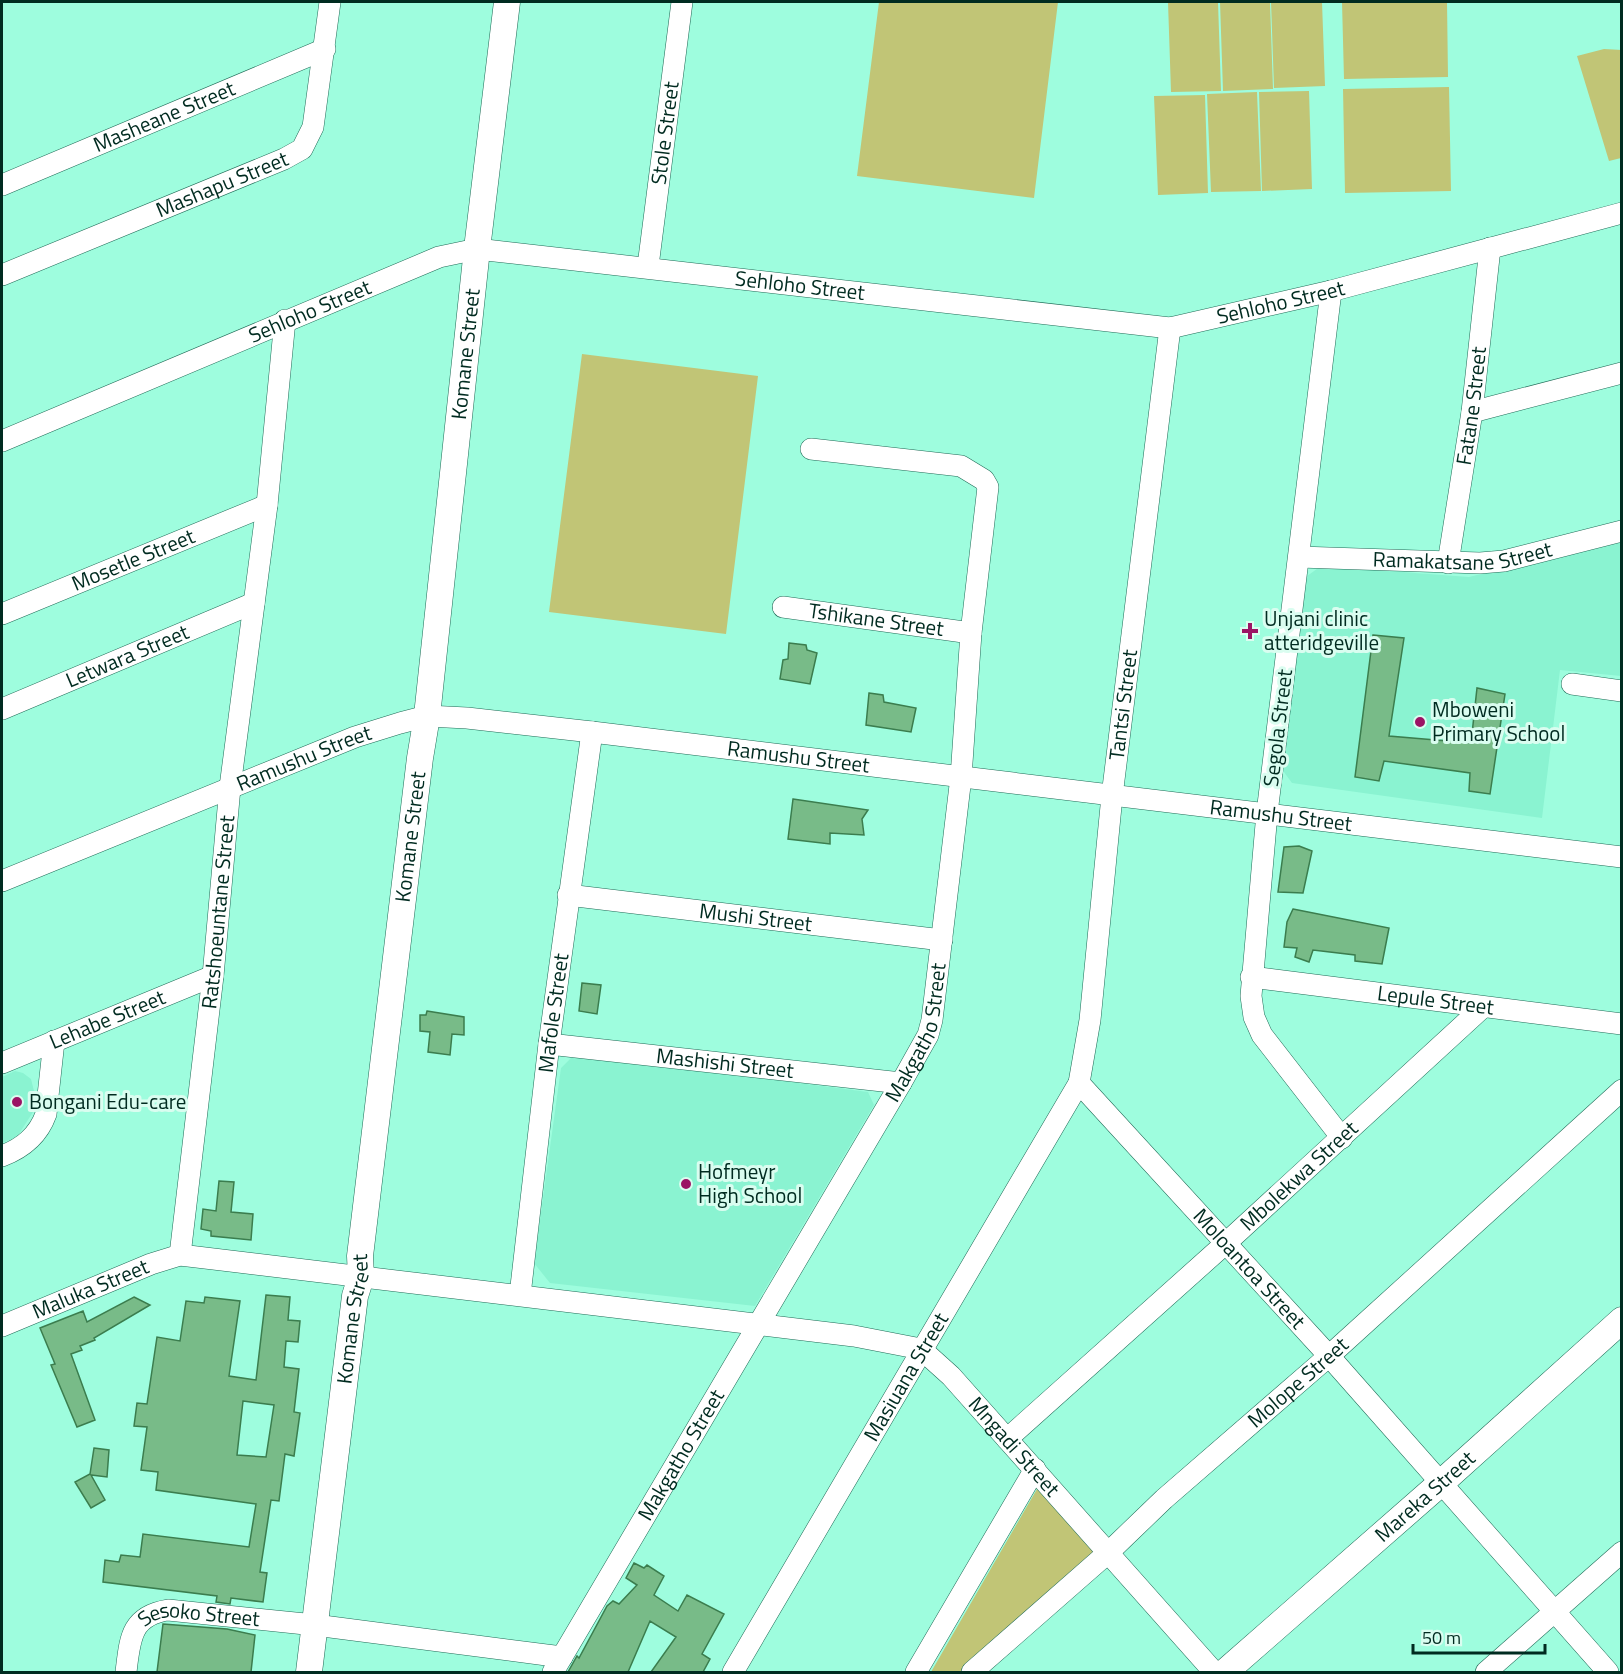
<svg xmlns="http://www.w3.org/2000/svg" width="1623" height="1674" font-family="'Titillium Web',sans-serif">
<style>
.built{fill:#8af3d1}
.green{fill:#c1c576}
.building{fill:#78bb88;stroke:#3b7d4e;stroke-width:1.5;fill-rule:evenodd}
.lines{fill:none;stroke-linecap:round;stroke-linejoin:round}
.minor-casing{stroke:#206b57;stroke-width:22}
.tertiary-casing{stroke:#206b57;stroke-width:27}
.minor{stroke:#fff;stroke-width:21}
.tertiary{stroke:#fff;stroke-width:26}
.poi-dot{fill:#9b1365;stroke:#dafdf0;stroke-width:2}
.labels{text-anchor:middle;stroke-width:6;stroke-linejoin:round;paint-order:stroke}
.street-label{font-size:21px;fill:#002b20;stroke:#dafdf0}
.poi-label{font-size:21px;fill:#002b20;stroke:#dafdf0;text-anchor:start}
</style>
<rect width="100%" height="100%" fill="#9efdde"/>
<path class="built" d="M1621,539V676L1560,670L1542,818L1292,783L1281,768L1303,579L1321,566L1469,577Z
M575,1054L868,1092L874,1105L755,1306L550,1283L534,1263L561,1068Z
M15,1071L23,1073L31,1079L34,1091L33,1112L17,1137L2,1143V1077Z"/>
<path class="green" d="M879,2H1058L1034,198L857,176Z
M1168,2H1218L1221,91L1171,92Z
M1220,2H1270L1273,89L1223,91Z
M1271,2H1322L1325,86L1274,88Z
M1342,2H1447L1448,77L1344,79Z
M1604,49L1622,50L1621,158L1609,161L1577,56Z
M1449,87L1451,191L1345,193L1343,89Z
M1309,91L1312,189L1262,191L1259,92Z
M1257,92L1261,191L1211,192L1207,94Z
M1205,95L1208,193L1158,195L1154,96Z
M582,354L758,376L726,634L549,612Z
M1037,1489L1094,1551L961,1672H931Z"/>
<path class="building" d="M1373,635L1404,638L1389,736L1471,743L1477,688L1505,694L1490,794L1469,791L1470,773L1384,761L1379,781L1355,777Z
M789,643L806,645L807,650L817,653L810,684L780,679L783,660L788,659Z
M869,693L883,695L884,702L916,708L911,732L866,725Z
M793,799L868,810L862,819L864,835L830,833V844L788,839Z
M1299,846L1312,851L1303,893L1278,892L1284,847Z
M1293,909L1389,928L1382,964L1355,961V955L1313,950L1309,962L1295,957L1297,948L1284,947L1287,922Z
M582,983L601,985L597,1014L579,1011Z
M427,1011L464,1017V1035L452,1034L450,1055L428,1052L430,1032L420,1031V1015H426Z
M219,1181L234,1182L231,1212L253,1214L251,1240L211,1236V1231L201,1229L203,1209L216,1211Z
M266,1295L290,1297L288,1320L300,1321L298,1342L286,1341L284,1367L299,1369L294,1412L300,1413L294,1456L285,1454L279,1501L271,1500L260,1572L267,1573L263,1602L231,1598L230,1604L216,1602L217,1596L103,1582L105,1560L119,1562L121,1555L140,1557L143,1534L249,1547L256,1504L156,1490L158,1472L141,1470L147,1427L134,1426L137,1403L147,1404L157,1337L180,1341L186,1301L204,1303L205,1297L240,1301L229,1376L256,1380ZM243,1401L274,1405L266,1457L237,1455Z
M134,1297L150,1305L94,1338L95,1340L80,1346L82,1350L71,1354L95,1420L77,1427L51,1365L55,1364L40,1328L83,1311L87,1322Z
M94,1448L109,1450L107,1477L91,1475L105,1500L91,1508L75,1482L90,1474Z
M634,1563L644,1568L647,1565L664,1576L654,1595L678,1611L687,1595L724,1614L702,1654L710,1659L703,1672H651L676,1637L650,1621L628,1672H568L577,1656L579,1658L607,1606L613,1601L619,1604L637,1585L626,1578Z
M163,1624L227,1629L255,1635L251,1672H157Z"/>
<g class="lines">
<g class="minor-casing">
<g id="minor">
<path id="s1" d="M2,185L325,49"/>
<path id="s2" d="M648,266L682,2"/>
<path id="s3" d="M2,275L284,159L302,149L313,127L330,2"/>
<path d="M1331,291L1267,813L1251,996L1254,1017L1262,1035L1342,1138"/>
<path d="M1472,412L1622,373"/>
<path id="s4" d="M2,441L439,257L477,249L1170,328L1331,291L1622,213"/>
<path id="s5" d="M1299,557L1480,563L1504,561L1622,531"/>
<path id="s6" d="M1448,563L1472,412L1490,248"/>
<path id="s7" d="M783,607L971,633"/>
<path id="s8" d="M2,614L267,505"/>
<path d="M1572,684L1622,691"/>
<path id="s9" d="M2,709L254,603"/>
<path id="s10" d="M2,881L355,737L400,723L427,716L467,718L592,732L1622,857"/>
<path id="s11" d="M568,895L942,940"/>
<path id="s12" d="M1251,977L1622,1024"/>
<path id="s13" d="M549,1044L901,1083"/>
<path id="s14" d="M2,1063L213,976"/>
<path id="s15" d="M1079,1083L1329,1356L1608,1672"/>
<path d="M2,1156C23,1148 38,1136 46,1114L54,1041"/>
<path id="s16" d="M180,1255L213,976L230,787L267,505L285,320"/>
<path id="s17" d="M520,1295L549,1044L592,732"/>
<path id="s18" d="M2,1326L151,1264L180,1255L854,1336L921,1349L951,1376L1214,1672"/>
<path id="s19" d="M1007,1439L1226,1243L1482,1008"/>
<path id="s20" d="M126,1672C130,1640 130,1616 168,1610L315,1625L562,1657"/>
<path id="s21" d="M553,1672L901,1083L928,1035L932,1020L961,777L971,633L988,487L984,480L961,466L811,449"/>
<path id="s22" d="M733,1672L1079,1083L1090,1020L1112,796L1170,328"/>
<path d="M916,1672L1035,1469"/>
<path id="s23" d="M972,1672L1110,1551L1164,1499L1329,1356L1622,1090"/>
<path d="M1486,1672L1622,1552"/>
</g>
</g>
<g class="tertiary-casing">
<g id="tertiary">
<path id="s24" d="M309,1672L355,1296L361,1277L360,1256L420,758L427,716L477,249L507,2"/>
<path id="s25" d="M1225,1672L1442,1482L1622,1320"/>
</g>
</g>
<use href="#minor" class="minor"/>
<use href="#tertiary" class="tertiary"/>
</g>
<g class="poi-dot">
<path d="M1247 622h6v6h6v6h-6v6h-6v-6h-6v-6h6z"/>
<circle cx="1420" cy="722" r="6"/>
<circle cx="17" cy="1102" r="6"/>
<circle cx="686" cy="1184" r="6"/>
</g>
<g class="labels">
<g class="street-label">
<text dy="7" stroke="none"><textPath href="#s1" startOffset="176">Masheane Street</textPath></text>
<text dy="7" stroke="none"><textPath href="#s2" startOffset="134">Stole Street</textPath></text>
<text dy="7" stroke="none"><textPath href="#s3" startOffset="238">Mashapu Street</textPath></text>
<text dy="7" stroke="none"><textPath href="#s4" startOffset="838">Sehloho Street</textPath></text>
<text dy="7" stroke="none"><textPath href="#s4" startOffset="1324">Sehloho Street</textPath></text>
<text dy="7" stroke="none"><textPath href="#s4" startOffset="334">Sehloho Street</textPath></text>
<text dy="7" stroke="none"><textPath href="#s24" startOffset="1328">Komane Street</textPath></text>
<text dy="7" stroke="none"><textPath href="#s6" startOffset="159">Fatane Street</textPath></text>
<text dy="7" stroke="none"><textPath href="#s5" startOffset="164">Ramakatsane Street</textPath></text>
<text dy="7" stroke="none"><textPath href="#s8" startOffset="142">Mosetle Street</textPath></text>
<text dy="7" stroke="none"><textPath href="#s7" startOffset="94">Tshikane Street</textPath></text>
<text dy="7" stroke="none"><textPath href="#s9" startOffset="136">Letwara Street</textPath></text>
<text dy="7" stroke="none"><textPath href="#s22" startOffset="1064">Tantsi Street</textPath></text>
<text transform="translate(1278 728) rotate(-83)" y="7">Segola Street</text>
<text dy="7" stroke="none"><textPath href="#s10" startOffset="830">Ramushu Street</textPath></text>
<text dy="7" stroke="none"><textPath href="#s10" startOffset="326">Ramushu Street</textPath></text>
<text dy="7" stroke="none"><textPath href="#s10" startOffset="1316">Ramushu Street</textPath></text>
<text dy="7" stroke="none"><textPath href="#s24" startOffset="842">Komane Street</textPath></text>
<text dy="7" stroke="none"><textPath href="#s16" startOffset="345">Ratshoeuntane Street</textPath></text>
<text dy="7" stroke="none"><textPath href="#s11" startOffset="189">Mushi Street</textPath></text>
<text dy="7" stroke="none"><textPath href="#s12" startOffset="186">Lepule Street</textPath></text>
<text dy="7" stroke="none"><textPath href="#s17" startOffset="284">Mafole Street</textPath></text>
<text dy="7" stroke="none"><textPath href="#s14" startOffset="114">Lehabe Street</textPath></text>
<text dy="7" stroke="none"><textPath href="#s21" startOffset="738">Makgatho Street</textPath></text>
<text dy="7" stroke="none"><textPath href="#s13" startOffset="177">Mashishi Street</textPath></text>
<text dy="7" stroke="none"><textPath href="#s19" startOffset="393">Mbolekwa Street</textPath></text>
<text dy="7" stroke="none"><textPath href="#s15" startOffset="252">Moloantoa Street</textPath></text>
<text dy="7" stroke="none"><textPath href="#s18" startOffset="96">Maluka Street</textPath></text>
<text dy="7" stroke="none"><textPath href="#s24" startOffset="356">Komane Street</textPath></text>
<text dy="7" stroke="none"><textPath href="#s22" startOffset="342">Masiuana Street</textPath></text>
<text dy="7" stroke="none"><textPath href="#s23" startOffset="436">Molope Street</textPath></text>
<text dy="7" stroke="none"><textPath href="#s18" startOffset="1074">Mngadi Street</textPath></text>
<text dy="7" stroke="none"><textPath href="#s21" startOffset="252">Makgatho Street</textPath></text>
<text dy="7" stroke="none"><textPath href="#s25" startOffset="266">Mareka Street</textPath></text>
<text dy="7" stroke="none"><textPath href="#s20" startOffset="114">Sesoko Street</textPath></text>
</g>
<g class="poi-label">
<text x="1264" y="626">Unjani clinic<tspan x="1264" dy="24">atteridgeville</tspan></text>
<text x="1432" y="717">Mboweni<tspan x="1432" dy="24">Primary School</tspan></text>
<text x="29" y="1109">Bongani Edu-care</text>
<text x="698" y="1179">Hofmeyr<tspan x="698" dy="24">High School</tspan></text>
</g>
</g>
<rect width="1623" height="1674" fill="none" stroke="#002b20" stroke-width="6"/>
<path d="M1413 1644v9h132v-9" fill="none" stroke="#002b20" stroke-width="3"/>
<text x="1422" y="1644" font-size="18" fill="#002b20" stroke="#dafdf0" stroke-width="4.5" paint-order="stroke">50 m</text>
</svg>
